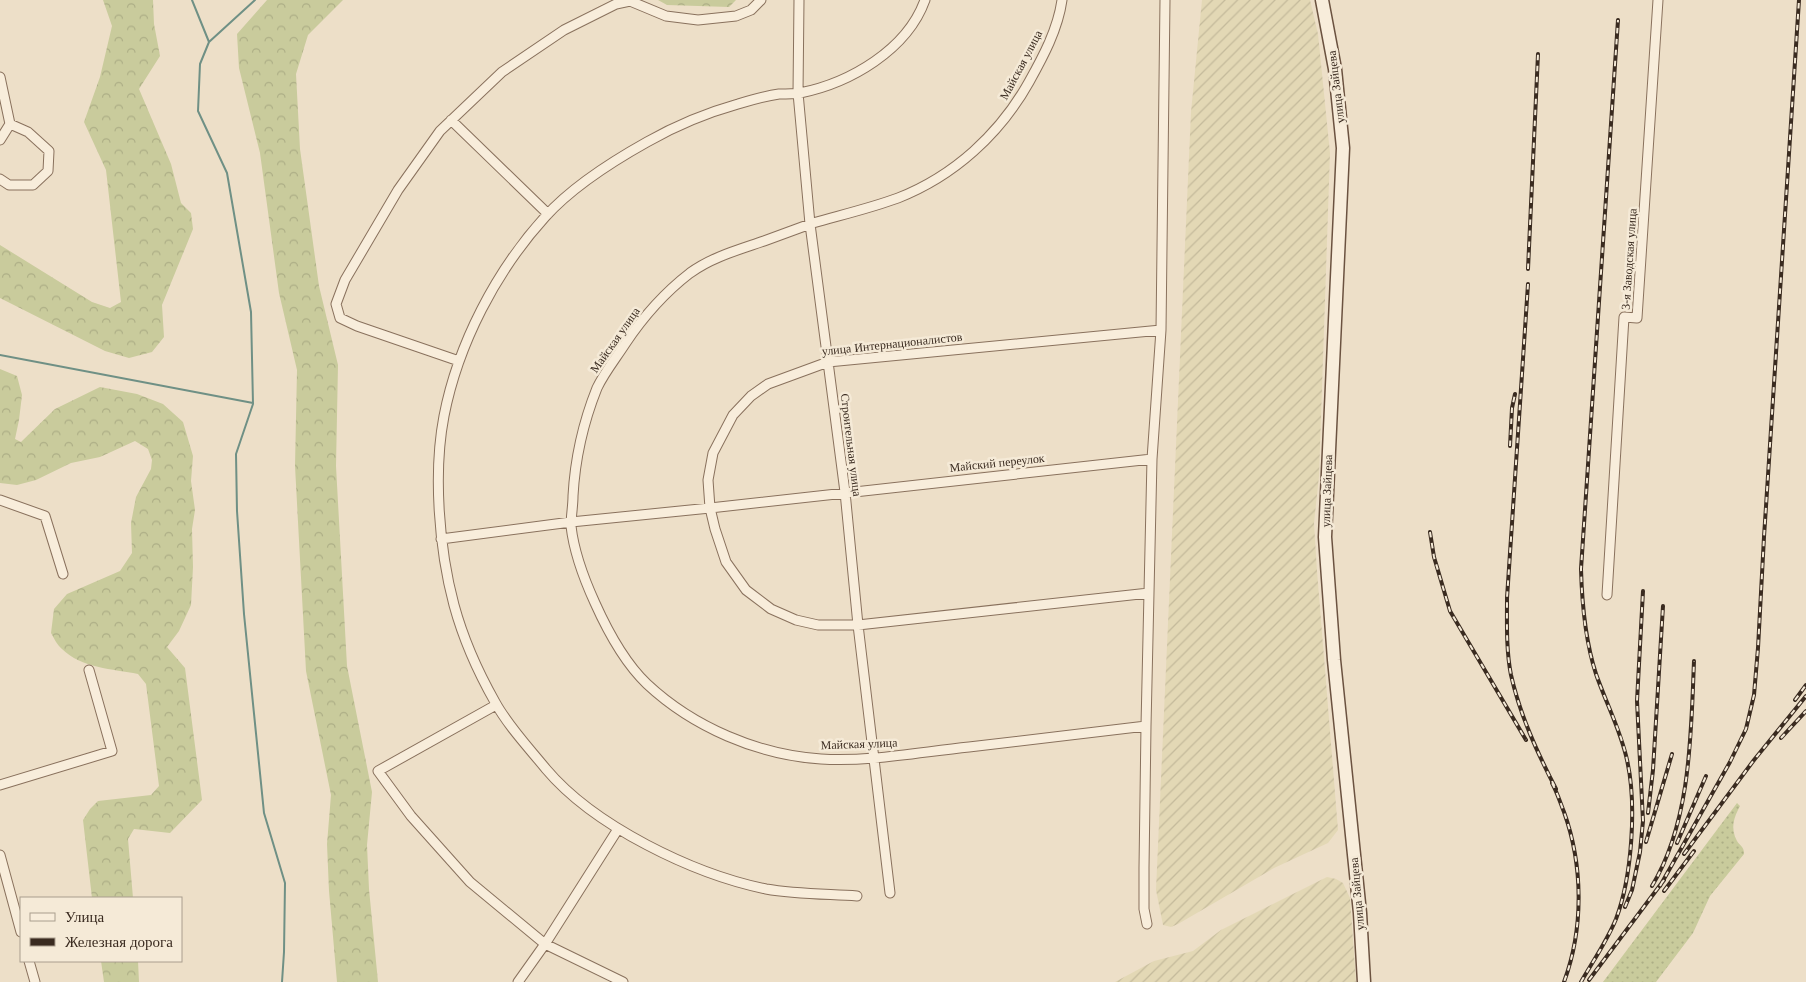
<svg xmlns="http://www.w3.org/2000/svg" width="1806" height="982" font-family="Georgia,serif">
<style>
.farmland{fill:url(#farmland-furrows)}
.grass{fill:url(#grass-dots)}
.forest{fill:url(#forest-crowns)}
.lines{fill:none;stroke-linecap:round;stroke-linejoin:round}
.stream{stroke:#6f9085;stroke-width:2}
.street-casing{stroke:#89715d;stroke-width:11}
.secondary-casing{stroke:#6b5240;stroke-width:15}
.street{stroke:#f8eddb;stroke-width:9}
.secondary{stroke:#f8eddb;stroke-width:12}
.rail-casing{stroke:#3a2b20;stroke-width:4}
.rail{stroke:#f5ead7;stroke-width:2;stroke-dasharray:5.5;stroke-linecap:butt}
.labels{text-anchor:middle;stroke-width:5;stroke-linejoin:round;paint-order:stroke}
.street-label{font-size:12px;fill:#3a2b20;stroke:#f5ead7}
</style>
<defs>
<pattern id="farmland-furrows" width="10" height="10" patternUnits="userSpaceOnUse" patternTransform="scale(1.25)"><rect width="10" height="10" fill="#e3d8b5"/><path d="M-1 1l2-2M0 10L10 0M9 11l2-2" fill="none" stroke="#c4ba9b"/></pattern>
<pattern id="grass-dots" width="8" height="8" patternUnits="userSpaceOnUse" patternTransform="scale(1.25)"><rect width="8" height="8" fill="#c9cb9c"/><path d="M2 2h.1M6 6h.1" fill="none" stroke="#adae86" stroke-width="1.8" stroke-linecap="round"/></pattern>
<pattern id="forest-crowns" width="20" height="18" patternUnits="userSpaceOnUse" patternTransform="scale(1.25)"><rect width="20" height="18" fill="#c9cb9c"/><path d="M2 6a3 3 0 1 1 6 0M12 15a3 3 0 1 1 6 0" fill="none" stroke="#adae86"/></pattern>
</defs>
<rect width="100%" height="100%" fill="#eddfc8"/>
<path class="farmland" d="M1202,0H1310L1318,34L1330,153L1319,476L1314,523L1317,571L1338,830L1328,843L1274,868L1178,924L1171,927L1163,925L1156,890L1191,112Z
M1327,877L1336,879L1343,883L1350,898L1356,982H1115L1154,961L1193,951L1221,930Z"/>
<path class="grass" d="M1737,803L1740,806C1734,817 1730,828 1737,841C1740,846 1744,846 1744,854L1710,896L1693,933L1656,982H1603Z"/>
<path class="forest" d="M103,0H153L154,24L160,56L139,89L171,164L181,203L191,213L193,229L162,305L164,337L152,352L129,358L105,351L0,298V245L92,302L110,308L121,302L106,170L84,122L100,77L112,26Z
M267,0H343L308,35L296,74L300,149L319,286L338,365L336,466L347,666L372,792L367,845L369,889L378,982H337L329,891L327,844L331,795L306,671L295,466L297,370L279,293L260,153L239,68L237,34Z
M658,0H736L729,7L667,5Z
M0,369L17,376L22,395L19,420L15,439L21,442L55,409L100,387L137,394L163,404L183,422L193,456L191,481L195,510L192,529L193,567L191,605L179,631L167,647L185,668L202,800L170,833L134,829L128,839L133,898H92L83,820L90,809L98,801L151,795L159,786L146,684L138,674C113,669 81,668 62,649C57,645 54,638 51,633L54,609L67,594L120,571L132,553L131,523L136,497L151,469L152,460L148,449L135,441L100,457L71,463L36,480L17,485L0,483Z
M101,961H138L139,982H104Z"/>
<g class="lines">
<path class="stream" d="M192,0L209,42L200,64L198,111L227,173L251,312L253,404L236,454L237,511L244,614L264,813L285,883L284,952L282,982
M209,42L255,0
M0,355L253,403"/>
<g class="street-casing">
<path id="street" d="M799,0L798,93L810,224L845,492L858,625L890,893
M1062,0C1058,29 1043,57 1029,82C1000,134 954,176 898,198C871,208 841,215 813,223C797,229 780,235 764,241C738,250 712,257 690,273C664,293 643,317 625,344C616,358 604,373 597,388C583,423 575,459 573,496C573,506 571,516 571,526C574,553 584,579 595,603C608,632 624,662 647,684C693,727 758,755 821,759C870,762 920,752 969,747C1028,740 1087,733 1146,726
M0,77L10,124L0,140
M451,120L548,214
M0,179L9,185H33L48,171L49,151L28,132L10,124
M459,361L357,326L340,318L336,304L345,280L398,190L440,131L502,72L564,30L616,4L630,1L666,16L698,20L736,16L751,10L761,0
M0,500L45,516L63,574
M441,539L571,522L710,508L1152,459
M1149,593L858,625H818L796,620L771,609L746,590L726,562L715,529L710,508L708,480L713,453L733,415L751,396L768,384L828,362L1161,330
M1607,595L1624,317L1637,318L1658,0
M496,705L378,771L411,816L470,882L545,944L623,982
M0,785L112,751L89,670
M0,855L21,932
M857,896C827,894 795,894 766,889C693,874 594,826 546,769C529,748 508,726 495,702C478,672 463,638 454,605C439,549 433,473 444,416C458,344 496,271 545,217C571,188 613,161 647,142C675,126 706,113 738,104C751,100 765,96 779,94C786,94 793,94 800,93C850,83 907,50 925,0
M1147,924L1144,909V868L1146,726L1152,459L1161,330L1165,0
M29,961L35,982
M518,982L545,944L618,829"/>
</g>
<g class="secondary-casing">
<path id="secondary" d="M1322,0L1335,69L1343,148L1325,537L1334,660L1360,913L1364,982"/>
</g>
<use href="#street" class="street"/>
<use href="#secondary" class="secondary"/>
<g class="rail-casing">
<path id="rail" d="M1528,269L1538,54
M1528,284L1507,598C1507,623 1506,650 1511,675C1520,715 1537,752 1556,789
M1510,446L1512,408L1515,394
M1430,532L1434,557L1450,611L1526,740
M1795,700L1806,685
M1781,738L1806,711
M1552,783C1557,792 1560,802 1564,812C1583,865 1584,928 1564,982
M1648,813L1653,770L1663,606
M1646,842L1672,754
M1677,843L1706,776
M1684,854L1754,760L1806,696
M1652,886C1691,822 1691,733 1694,661
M1660,886L1730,762L1746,729L1754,695L1758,648L1764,537L1799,0
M1664,891L1694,851
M1625,907L1632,890L1640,852L1643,821L1637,701L1643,591
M1589,980L1664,880
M1581,982C1593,961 1607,941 1616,919C1632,877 1637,804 1627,760C1621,731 1606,703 1596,674C1585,640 1582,605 1581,569L1618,20"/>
</g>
<use href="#rail" class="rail"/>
</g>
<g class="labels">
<g class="street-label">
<text transform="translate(1021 65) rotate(-62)" y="4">Майская улица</text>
<text transform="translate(1336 87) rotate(-97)" y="4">улица Зайцева</text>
<text transform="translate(1629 259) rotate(-86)" y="4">3-я Заводская улица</text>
<text transform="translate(615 340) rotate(-55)" y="4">Майская улица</text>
<text transform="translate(892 344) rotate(-6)" y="4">улица Интернационалистов</text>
<text transform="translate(851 445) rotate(83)" y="4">Строительная улица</text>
<text transform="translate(997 463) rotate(-6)" y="4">Майский переулок</text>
<text transform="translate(1327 491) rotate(-88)" y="4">улица Зайцева</text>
<text transform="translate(859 744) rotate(-2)" y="4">Майская улица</text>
<text transform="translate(1357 894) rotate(-95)" y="4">улица Зайцева</text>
</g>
</g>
<rect x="20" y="897" width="162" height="65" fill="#f5ead7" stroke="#aa9e8e"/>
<rect x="30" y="913" width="25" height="8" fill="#f8eddb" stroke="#aa9e8e"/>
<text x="65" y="922" font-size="15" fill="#3a2b20">Улица</text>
<rect x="30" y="938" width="25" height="8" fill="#3a2b20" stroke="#aa9e8e"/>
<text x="65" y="947" font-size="15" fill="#3a2b20">Железная дорога</text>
</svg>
